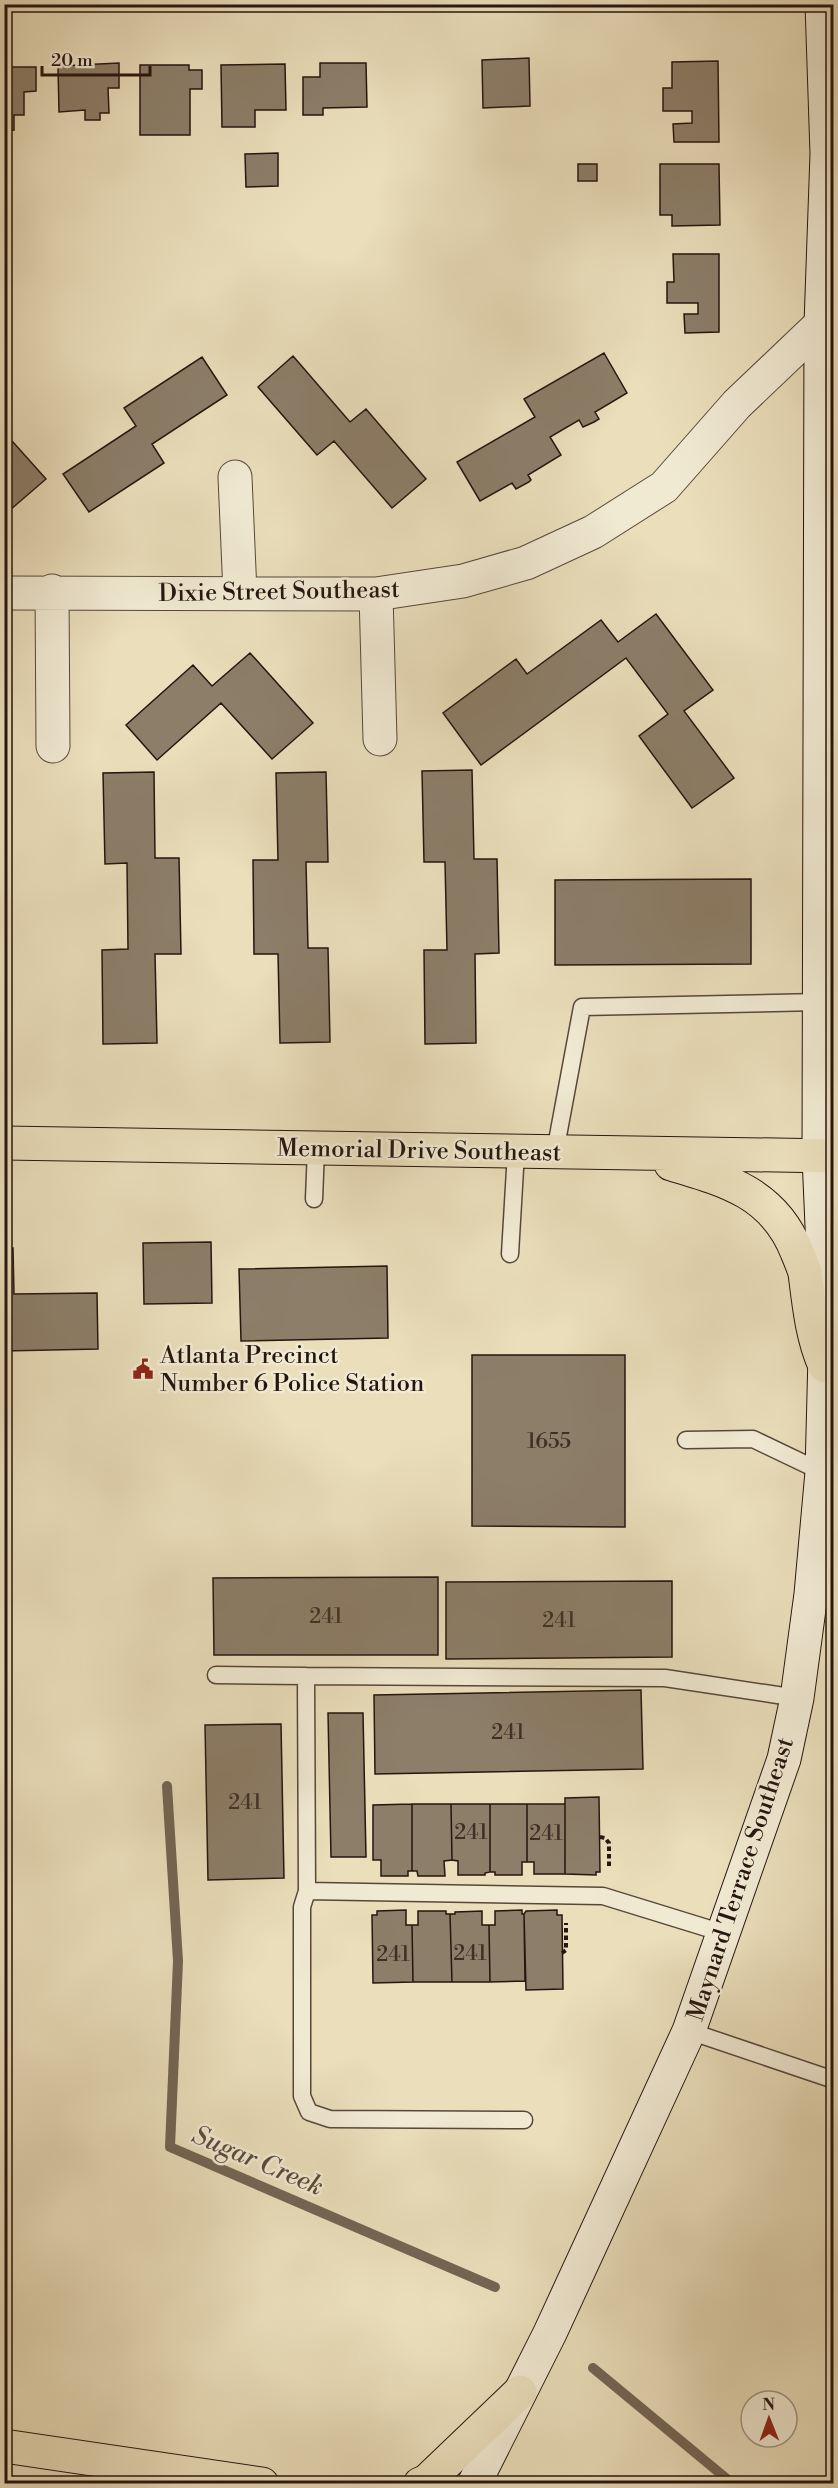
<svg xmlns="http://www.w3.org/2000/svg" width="838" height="2488" font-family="'Libre Bodoni',serif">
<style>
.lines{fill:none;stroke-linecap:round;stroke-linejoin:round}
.stream{stroke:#736554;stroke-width:10}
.building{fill:#8c7e69;stroke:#261510;stroke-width:1.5}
.lane-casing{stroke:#57473b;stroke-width:19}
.street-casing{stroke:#57473b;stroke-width:35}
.secondary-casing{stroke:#261510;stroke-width:35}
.primary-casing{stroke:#261510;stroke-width:35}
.highway-casing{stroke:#261510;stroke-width:35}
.path{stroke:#261510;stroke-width:4;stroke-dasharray:4.5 3;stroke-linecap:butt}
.lane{stroke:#f1ead3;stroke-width:16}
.street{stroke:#f1ead3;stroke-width:33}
.secondary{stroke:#f1ead3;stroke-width:33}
.primary{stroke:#eadebb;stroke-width:33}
.highway{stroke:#eadebb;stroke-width:33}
.labels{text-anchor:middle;stroke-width:5;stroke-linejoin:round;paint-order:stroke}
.number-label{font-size:21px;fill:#402f26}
.street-label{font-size:24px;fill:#261510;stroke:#f1ead3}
.poi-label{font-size:24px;fill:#261510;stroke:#f1ead3;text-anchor:start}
.water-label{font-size:26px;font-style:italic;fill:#5a4a3d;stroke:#f1ead3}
</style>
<rect width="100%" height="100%" fill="#eadebb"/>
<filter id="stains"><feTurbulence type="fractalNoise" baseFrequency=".00333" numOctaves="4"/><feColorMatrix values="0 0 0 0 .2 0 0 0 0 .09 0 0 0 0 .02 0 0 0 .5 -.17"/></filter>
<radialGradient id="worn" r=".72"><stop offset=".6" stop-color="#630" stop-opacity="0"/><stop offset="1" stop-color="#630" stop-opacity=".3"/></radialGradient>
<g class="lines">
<path class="stream" d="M167,1786L178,1961L170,2147L495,2287
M593,2368L733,2484"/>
</g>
<path class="building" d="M529,58L530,106L483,108L482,60Z
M718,61L719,142H674L673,124L692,123V111H663V88H672V62Z
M119,63V88H108L109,113H100V120H85V110L59,112L58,66Z
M320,63H366L367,107L323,108V115H303V77H320Z
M285,64L286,110H255V127H222L221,65Z
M140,65H189V70H202V89H190V135H140Z
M4,67H36V91L24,92V115H14V130L4,131Z
M278,153V186L246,187L245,154Z
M578,164H597V181H578Z
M660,164H719L720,225L672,226V215H660Z
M673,254H719V332L685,333L684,314H698V303H667V282H674Z
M604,353L627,393L595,412L599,419L594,422L583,427L579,420L550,437L561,455L528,475L531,480L529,482L516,489L512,483L480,501L457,462L535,417L524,399Z
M293,356L350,422L366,409L426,479L392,508L334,441L317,455L258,387Z
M202,357L227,395L152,444L164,463L89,512L63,474L136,426L124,408Z
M4,432L46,479L10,510L4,504Z
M656,614L713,690L684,711L734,778L692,808L639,736L668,714L626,658L481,765L443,713L516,659L527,674L601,620L618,642Z
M250,653L313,723L272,759L221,703L157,760L126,725L193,665L212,686Z
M472,770L474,859H497L499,953L475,954L476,1043L425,1044L424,950H447L445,862H424L422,771Z
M4,772H8L10,865H4Z
M154,772L155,858H179L181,954H155L157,1043L103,1044L102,950L128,949L127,863L105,864L103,773Z
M326,772L328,862H306L308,948H328L330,1042L280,1043L278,954H254L253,860H278L276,773Z
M751,879V964L555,965V880Z
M4,950H10L11,1044H4Z
M211,1242L212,1303L144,1304L143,1243Z
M13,1248L14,1294L97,1293L98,1349L4,1351V1249Z
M387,1266L388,1338L241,1341L239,1269Z
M472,1355H625V1527L472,1526Z
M438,1577V1655H214L213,1578Z
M672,1581V1657L446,1659V1582Z
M641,1690L643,1769L375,1774L374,1695Z
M328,1713H363L366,1857H331Z
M281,1724L284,1878L208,1880L205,1725Z
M599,1797L600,1872H596V1875L565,1874V1798Z
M412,1804H451L452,1860L444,1861L445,1876H418L417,1871H412Z
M412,1804V1871H408V1876H381V1860H373V1805Z
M451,1804H490V1872L485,1873V1875H458V1861L452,1860Z
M490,1804H527V1862H522V1875H495V1872H490Z
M527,1804H565V1874H534V1862H527Z
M406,1910V1925H412L413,1982L373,1983L372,1915H377V1911Z
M522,1910V1914H524L525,1981L490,1982L489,1925H495V1911Z
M557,1910V1915H562L563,1989L526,1990L524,1914L526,1911Z
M418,1911H446V1914H450L452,1982H413L412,1925H418Z
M482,1911V1925H489L490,1982H452L450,1914H455V1912Z"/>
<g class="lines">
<g class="lane-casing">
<path id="lane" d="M555,1152L582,1007L819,1002
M314,1199L316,1149
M510,1254L516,1152
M686,1440L753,1439L822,1472
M216,1675L306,1676
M307,1891L603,1896L723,1933
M689,2031L834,2080
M524,2120L330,2119L309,2112L302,2096V1907L307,1891L306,1676L665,1678L797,1698"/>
</g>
<g class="street-casing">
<path id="street" d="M235,477L240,593
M52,591L53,746
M4,593L376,594L463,581L526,563L593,532L664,487L737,404L821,324
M376,594L380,739"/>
</g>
<g class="secondary-casing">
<path id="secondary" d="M474,2484L550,2333L689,2031L784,1759L797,1698L811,1594L822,1472L826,1317L819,1157L821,324L827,154L822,4"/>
</g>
<g class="primary-casing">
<path id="primary" d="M4,1143L834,1156
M671,1164C726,1180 774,1193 797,1252C800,1259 803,1266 805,1273C809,1305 812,1337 825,1366"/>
</g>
<g class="highway-casing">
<path id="highway" d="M4,2446L262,2484
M420,2484L427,2481L520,2392"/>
</g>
<path class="path" d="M600,1837L605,1838L609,1843V1869
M562,1953L566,1950V1923"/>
<use href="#lane" class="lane"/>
<use href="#street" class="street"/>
<use href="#secondary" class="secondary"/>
<use href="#primary" class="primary"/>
<use href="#highway" class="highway"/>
</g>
<defs>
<g id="civic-bare" transform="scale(1.62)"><path d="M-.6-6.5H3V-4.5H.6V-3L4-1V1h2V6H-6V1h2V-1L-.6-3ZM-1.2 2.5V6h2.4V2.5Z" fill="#8f2418" stroke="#f1ead3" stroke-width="2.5" paint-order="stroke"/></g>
</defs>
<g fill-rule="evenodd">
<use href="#civic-bare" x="143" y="1369"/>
</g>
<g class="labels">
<g class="number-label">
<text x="549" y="1448">1655</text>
<text x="326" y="1623">241</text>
<text x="559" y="1627">241</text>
<text x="508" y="1739">241</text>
<text x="245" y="1809">241</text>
<text x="471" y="1839">241</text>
<text x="546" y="1840">241</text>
<text x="470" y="1960">241</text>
<text x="393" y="1961">241</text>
</g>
<g class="street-label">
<text transform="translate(279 591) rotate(-1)" y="8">Dixie Street Southeast</text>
<text transform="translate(419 1150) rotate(1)" y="8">Memorial Drive Southeast</text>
<text transform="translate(740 1879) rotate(-72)" y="8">Maynard Terrace Southeast</text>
</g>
<g class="poi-label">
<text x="160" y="1363">Atlanta Precinct<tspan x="160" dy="28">Number 6 Police Station</tspan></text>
</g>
<g class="water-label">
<text transform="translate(258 2160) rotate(23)" y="9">Sugar Creek</text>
</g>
</g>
<rect width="838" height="2488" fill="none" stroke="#eadebb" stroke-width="24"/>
<rect x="6" y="6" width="826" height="2476" fill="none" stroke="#261510" stroke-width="3"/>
<rect x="12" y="12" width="814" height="2464" fill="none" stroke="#261510" stroke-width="1.5"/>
<g transform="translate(769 2419) rotate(359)"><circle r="28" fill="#f1ead3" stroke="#a09585" stroke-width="1.5"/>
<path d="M0-4.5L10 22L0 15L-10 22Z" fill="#8f2418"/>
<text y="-9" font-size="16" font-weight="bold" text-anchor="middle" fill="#261510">N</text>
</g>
<path d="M42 66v9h108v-9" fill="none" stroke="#261510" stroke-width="3"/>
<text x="51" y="66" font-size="18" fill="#261510" stroke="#f1ead3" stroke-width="4.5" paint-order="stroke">20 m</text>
<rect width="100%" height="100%" filter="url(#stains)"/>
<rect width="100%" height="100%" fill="url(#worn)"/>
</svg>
